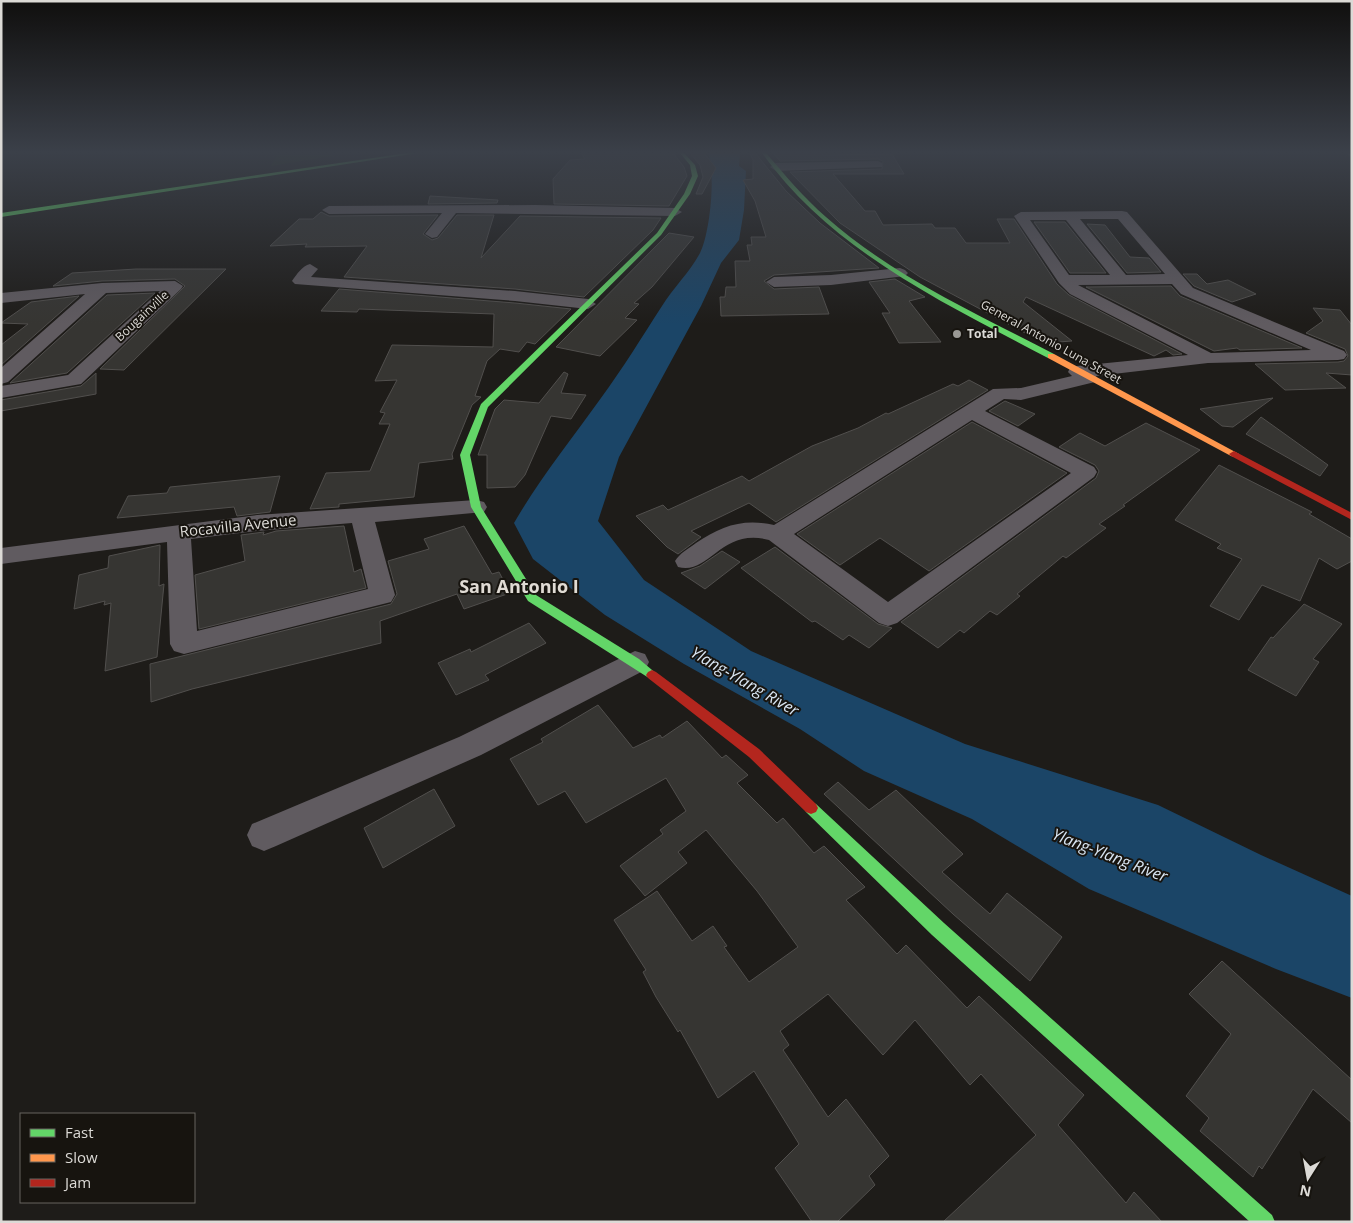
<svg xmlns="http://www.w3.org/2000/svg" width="1353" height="1223" font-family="'Open Sans',sans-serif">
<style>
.green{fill:#223114}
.water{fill:#1b4567}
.building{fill:#363532;stroke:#514f4d}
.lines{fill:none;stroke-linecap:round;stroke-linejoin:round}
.street{fill:#605b60;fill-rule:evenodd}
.fast{fill:#63d668;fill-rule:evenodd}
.slow{fill:#ff974d;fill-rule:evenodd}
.jam{fill:#b3261e;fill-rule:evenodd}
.poi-dot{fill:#9a9894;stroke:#17140f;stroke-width:2}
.labels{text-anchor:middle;stroke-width:4;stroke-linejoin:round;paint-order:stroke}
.far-street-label{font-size:12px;fill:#dcdad6;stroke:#17140f}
.far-poi-label{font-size:12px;font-weight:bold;fill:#dcdad6;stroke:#17140f;text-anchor:start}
.street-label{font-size:15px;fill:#dcdad6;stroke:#17140f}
.water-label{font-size:16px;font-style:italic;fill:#d9e6f3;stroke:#17140f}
.quarter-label{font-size:18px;font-weight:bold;fill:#e0dbd4;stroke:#17140f}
</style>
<rect width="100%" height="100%" fill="#1e1c19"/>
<path class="green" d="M278,153H350L271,166Z"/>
<path class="water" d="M708,153H740L739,166L746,171L744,210L739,240L721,263L701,306L619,457L598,521L644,580L751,651L965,744L1158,805L1261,855L1352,896V998L1276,969L1089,889L972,819L864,771L800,729L684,664L605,615L533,559L514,523C540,478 571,440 601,398C623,368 642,337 662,306C673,288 690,272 700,253C710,233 716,174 708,153Z"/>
<path class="building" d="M581,153L674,154L684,167L687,176L669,206L554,204L553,179L570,160L585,159Z
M690,153H704L716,168L702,194H696L703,177L700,165Z
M773,153H820L823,155L892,154L904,174H833L865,211H875L883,225L932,224L935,228H955L966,243H1010L997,219H1014L1057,284L1069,295L1182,354L1173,355L1166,350L1154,356L1026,297L1023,302L1072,341L1044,343L920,277L840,223L790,172L882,169L883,161L878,159L780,161Z
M750,154H756L786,191L820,223L879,268L774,275L764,281L774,289L819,287L829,314L721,316L720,297H725L726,287H736L735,261H750L747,245H752L751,237H766L755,201L743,180L753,179V160Z
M430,196L498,200L497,203L428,204Z
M321,212L329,216L438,215L423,234L432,240L438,238L457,215H494L481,258L520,216L661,218L653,230L584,297L515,289L344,277L367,246L305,247L307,244L270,246L299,219H313Z
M1034,222H1065L1106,273H1070Z
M1087,224L1105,225L1130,257L1149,258L1161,272L1127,273Z
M669,233L694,237L652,287L634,303L639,304L625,318L637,320L600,356L556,347Z
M136,269H226L124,370L100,369L185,286L175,279L102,281L53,286L72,273Z
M1183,274H1197L1207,284L1228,280L1256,294L1232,302L1194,286Z
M895,279L925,297L909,301L941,342L899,343L882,313H890L869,282Z
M1171,286L1180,296L1302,348L1240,350L1237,348L1214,351L1086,287Z
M339,289L515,303L571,309L535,344L527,342L519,352L500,349L487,361L475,396L481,397L472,405L452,454L453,459L419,463L414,497L339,504V507L310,509L326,473L370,471L390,424H379L385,413L380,412L397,380L375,381L392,345L493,347L494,314L359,309L357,312L321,311Z
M155,293L67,373L10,383L107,295Z
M79,296L1,365V345L28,324L1,323L31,302Z
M1313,308L1340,310L1352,325V375L1326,373L1346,388L1285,390L1255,364L1338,362L1344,361L1348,356L1345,349L1306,333L1323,321Z
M564,372L568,374L561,393L586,395L571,419L551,416L525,475L515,487L487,488V455H478L495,409L504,400L539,403Z
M96,373V394L1,411V400L81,386Z
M969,380L988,390L776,522L749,503L691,531L701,537L678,554L667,547L636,516L663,505L668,510L742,476L749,481L812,446L858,428L886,413L888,414L953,384L958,386Z
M1273,398L1233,427L1222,426L1200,409Z
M1005,401L1035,414L1018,426L989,411Z
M1261,417L1328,465L1320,476L1246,434Z
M972,422L1067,473L929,571L880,538L840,565L797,534Z
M1146,423L1200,450L1123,505L1125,506L1099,524L1106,528L1066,558L1063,556L1017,594L1020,596L997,615L990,611L964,633L960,630L938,648L901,622L1096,478L1099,471L1095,465L1059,447L1080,433L1105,446Z
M1219,465L1312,512L1309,514L1352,539V561L1337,569L1319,558L1300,601L1262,585L1239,620L1210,606L1242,559L1217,548L1221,544L1175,520Z
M280,476L270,512L237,516L234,507L117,518L128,496L167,493L170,487Z
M344,526L354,572L361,569L366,588L199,629L195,575L245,561L241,535L264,532L263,535L276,531Z
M464,526L492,574L499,572L510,593L464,609L457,594L380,621L381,643L192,689L151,702L150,664L391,604L397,594L388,561L429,549L424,539Z
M160,545L159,586L164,584L157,657L105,671L111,603L104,605L105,601L74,609L79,575L108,568L109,556Z
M775,547L878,624L892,628L869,648L849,635L843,640L815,621L812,622L741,568Z
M722,551L740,562L705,589L681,573L700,566Z
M1304,604L1342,624L1313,659L1319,662L1296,696L1248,670L1271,637L1273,638Z
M529,623L546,643L485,675L489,680L456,695L438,663L470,649L471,652Z
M598,705L633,748L660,735L662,738L687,721L722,758L726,755L748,775L737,783L777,823L783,818L814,853L824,846L865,887L846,900L897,954L906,945L967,1008L979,996L1084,1095L1058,1125L1126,1203L1134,1192L1162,1222H943L1036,1135L981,1074L970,1085L915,1020L883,1055L828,994L780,1031L789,1045L783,1050L828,1117L846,1099L889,1156L869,1176L875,1185L837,1222H812L775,1168L799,1144L754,1071L718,1098L680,1030L678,1032L656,997L643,972L646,970L614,920L657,891L692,941L713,926L727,946L724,947L749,982L798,947L757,891L706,830L678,852L687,863L645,896L620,866L663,834L660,830L686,811L666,778L586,823L565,791L538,805L510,759L543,742L541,739Z
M838,782L869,810L896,790L963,854L942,872L990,914L1007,893L1062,937L1030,981L953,914L824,794Z
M434,789L455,826L383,868L364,828Z
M1222,961L1352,1080V1123L1313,1089L1262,1169L1259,1166L1253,1177L1200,1131L1209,1118L1186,1096L1231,1034L1189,994Z"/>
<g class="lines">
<path class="street" d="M1345,153H1352V157Z
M878,161L882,163V167L776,171L770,167L776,163Z
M535,205L675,208L682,212L675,216L456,213L437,237L432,238L425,234L442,213L329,214L322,210L329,206Z
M1122,211L1127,212L1193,288L1344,351L1347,355L1344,359L1338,360L1208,363L1096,376L1097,378L1095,382L1021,400L1004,399L985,411L1094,467L1097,472L1094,477L897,623L888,626L879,623L769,540C721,527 709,576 678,567L675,561C680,553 688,549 696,543C721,526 743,518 774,525L993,389L1021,388L1072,376L1068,372L1070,368L1077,366L1188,355L1070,294L1059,283L1014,216L1021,212ZM1080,219H1118L1165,274L1126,275ZM1030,220H1066L1110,275H1069ZM1172,284L1181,294L1311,350L1211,353L1078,285ZM972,420L1071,473L888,602L794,534Z
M310,264L318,269L311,277L515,291L588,299L596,304L588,309L515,301L295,284L292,281C297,274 302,266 310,264Z
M900,268L905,270L908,273L905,276L831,285L774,287L766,282L774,277L831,275Z
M175,281L183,286L181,289L81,384L1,398V386L68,375L160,291L106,293L8,382L1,384V368L85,294L1,303V293L102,283Z
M476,500L484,502L487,507L484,512L375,522L395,595L391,602L184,654L174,651L170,644L167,542L1,564V548L257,515ZM352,523L368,589L197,631L191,539L257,531Z
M635,651L645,654L649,662L645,670L481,755L276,846L264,851L252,846L247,835L252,824L459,737Z"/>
<path class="fast" d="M407,153H418L1,217V213Z
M680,153H684L695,165L698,176L690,194L661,235L488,407L470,455L481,507L536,595L639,659L658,675L656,678L652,680L528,601L471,507L460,455L481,404L657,233L684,194L692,176L690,165Z
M762,153H766C785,175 804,198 826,217C891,275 977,314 1054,354V358H1048C944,303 832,251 762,153Z
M811,802L816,804L944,923L1272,1215L1275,1222H1250L932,935L806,812L804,808L806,804Z"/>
<path class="slow" d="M1048,354H1054L1239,454L1234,457L1231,456L1048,358Z"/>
<path class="jam" d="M1234,451L1352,513V520L1231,456L1229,454Z
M652,670L656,672L759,749L816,804L818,808L816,812L811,814L806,812L749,757L648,678L646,675L648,672Z"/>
</g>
<linearGradient id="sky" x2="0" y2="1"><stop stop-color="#100f0e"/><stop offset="0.47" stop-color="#3b4049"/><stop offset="1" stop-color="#3b4049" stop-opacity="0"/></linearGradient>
<rect width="1353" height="324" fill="url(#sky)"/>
<circle class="poi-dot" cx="957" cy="334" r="5"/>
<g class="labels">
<g class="far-street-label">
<text transform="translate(142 316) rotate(-43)" y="4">Bougainville</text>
<text transform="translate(1051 342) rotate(29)" y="4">General Antonio Luna Street</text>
</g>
<g class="far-poi-label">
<text x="967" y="338">Total</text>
</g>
<g class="street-label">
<text transform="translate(238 526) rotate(-6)" y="5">Rocavilla Avenue</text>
</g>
<g class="water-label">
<text transform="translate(745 681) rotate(30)" y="6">Ylang-Ylang River</text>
<text transform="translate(1110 855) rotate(21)" y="6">Ylang-Ylang River</text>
</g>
<g class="quarter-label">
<text x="519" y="593">San Antonio I</text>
</g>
</g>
<rect width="1353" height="1223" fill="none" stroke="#dcdad6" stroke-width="5"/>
<rect x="20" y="1113" width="175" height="90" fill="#17140f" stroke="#66635f"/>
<rect x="30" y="1129" width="25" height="8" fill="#63d668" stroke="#66635f"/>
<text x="65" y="1138" font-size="15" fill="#dcdad6">Fast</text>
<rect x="30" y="1154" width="25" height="8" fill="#ff974d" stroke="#66635f"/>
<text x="65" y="1163" font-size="15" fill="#dcdad6">Slow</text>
<rect x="30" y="1179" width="25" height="8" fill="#b3261e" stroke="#66635f"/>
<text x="65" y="1188" font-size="15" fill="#dcdad6">Jam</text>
<g transform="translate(1308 1178) rotate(191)" stroke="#17140f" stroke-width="4" paint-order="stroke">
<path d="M0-4L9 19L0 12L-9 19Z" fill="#dcdad6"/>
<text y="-8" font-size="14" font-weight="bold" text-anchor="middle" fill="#dcdad6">N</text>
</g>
</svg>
